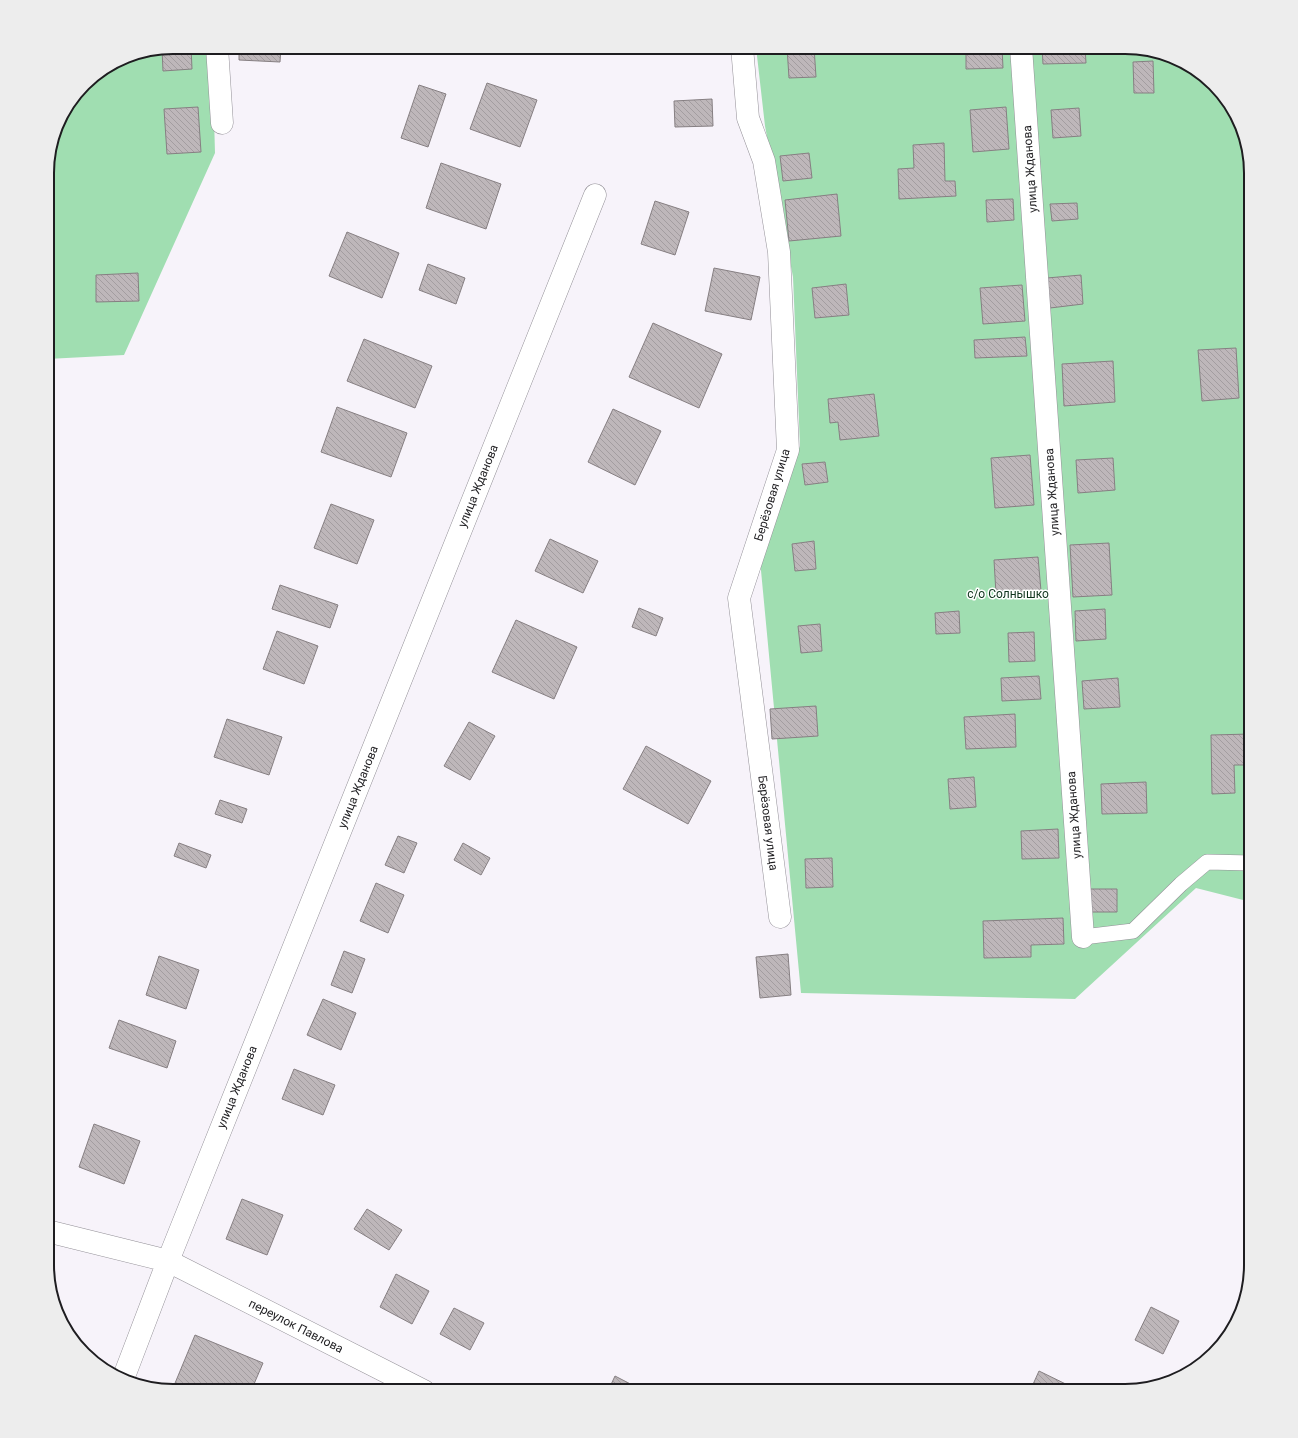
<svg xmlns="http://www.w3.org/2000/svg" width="1298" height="1438" font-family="Roboto,sans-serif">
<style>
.green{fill:#a0deb1}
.building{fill:url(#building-back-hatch);stroke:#867f82}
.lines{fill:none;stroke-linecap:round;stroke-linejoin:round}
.lane-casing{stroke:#939097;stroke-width:16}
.street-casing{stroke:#939097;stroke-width:23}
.lane{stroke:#fff;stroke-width:15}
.street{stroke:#fff;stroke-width:22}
.labels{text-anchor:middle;stroke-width:3;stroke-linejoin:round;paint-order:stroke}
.street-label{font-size:12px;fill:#1e1d20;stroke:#fff}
.park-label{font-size:12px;fill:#0d331b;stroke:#fff}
.rim{fill:none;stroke:#1e1d20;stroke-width:2}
</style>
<defs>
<pattern id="building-back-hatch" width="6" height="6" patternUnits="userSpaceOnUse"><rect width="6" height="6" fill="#beb7ba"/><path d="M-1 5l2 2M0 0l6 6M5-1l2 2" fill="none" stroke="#a39da0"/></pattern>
</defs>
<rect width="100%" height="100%" fill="#f7f3fa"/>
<path class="green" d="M173,47H212L215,153L124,355L47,359V165L60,117L90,78L125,57Z
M756,47H1133L1181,60L1225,96L1244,132L1251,173V902L1196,888L1075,999L801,993L760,560L800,446L793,277L765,126Z"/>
<path class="building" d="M173,47H191L192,69L163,71L162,49Z
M239,47H281L280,62L239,60Z
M787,47H814L816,77L789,78Z
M966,47H1002L1003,68L966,69Z
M1042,47H1085L1086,63L1043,64Z
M1153,61L1154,93H1134L1133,62Z
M487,83L537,100L520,147L470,129Z
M419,85L446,94L428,147L401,138Z
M712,99L713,126L675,127L674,101Z
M198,107L201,152L167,154L164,109Z
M1006,107L1009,149L973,152L970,110Z
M1079,108L1081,136L1053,138L1051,110Z
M1237,120L1244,132L1245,138H1239Z
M944,143L945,181H955L956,196L899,199L898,169L914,168L913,145Z
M809,153L812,178L783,181L780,156Z
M441,163L501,184L486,229L426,208Z
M837,194L841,236L789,241L785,200Z
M1013,199L1014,220L987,222L986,200Z
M655,201L689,212L675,255L641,244Z
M1077,203L1078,219L1052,221L1050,204Z
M347,232L399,253L382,298L329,276Z
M428,264L465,278L456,304L419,290Z
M714,268L760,277L751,320L705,311Z
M138,273L139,301L96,302V275Z
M1081,275L1083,304L1050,308L1047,278Z
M846,284L849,315L815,318L812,288Z
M1022,285L1025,321L983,324L980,288Z
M653,323L722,354L699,408L629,377Z
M1025,337L1027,356L975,358L974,340Z
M364,339L432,366L415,408L347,381Z
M1236,348L1239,398L1202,401L1198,350Z
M1113,361L1115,402L1064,406L1062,364Z
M874,394L879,436L840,440L838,422L830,423L828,399Z
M337,407L407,433L391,477L321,452Z
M613,409L661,431L635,485L588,462Z
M1030,455L1034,505L995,508L991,458Z
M1113,458L1115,490L1078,493L1076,460Z
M825,462L828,482L805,485L802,464Z
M331,504L374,520L357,564L314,548Z
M550,539L598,561L583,593L535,571Z
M814,541L816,569L795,571L792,544Z
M1109,543L1112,595L1073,597L1070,545Z
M1038,557L1041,591L996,594L994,560Z
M280,585L338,605L330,628L272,609Z
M639,608L663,618L656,636L632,627Z
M1105,609L1106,639L1076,641L1075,611Z
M959,611L960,633L936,634L935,613Z
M516,620L577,647L554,699L492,672Z
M820,624L822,651L801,653L798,626Z
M277,631L318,646L304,684L263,669Z
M1034,632L1035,661L1009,662L1008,633Z
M1246,666H1251V724H1250Z
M1039,676L1041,699L1002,701L1001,678Z
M1118,678L1120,707L1084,709L1082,681Z
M816,706L818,736L772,739L770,709Z
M1015,714L1016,747L966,749L964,717Z
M227,719L282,737L269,775L214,757Z
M469,722L495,736L470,780L444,766Z
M1251,734V765H1234L1235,793L1212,794L1211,735Z
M646,746L711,781L688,824L623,789Z
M974,777L976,807L950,809L948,779Z
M1146,782L1147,813L1102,814L1101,784Z
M220,800L247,809L242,823L215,814Z
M1058,829L1059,858L1022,859L1021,831Z
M398,836L417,843L404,873L385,865Z
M179,843L211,855L206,868L174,856Z
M463,843L490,858L481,875L454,860Z
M832,858L833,887L806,888L805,859Z
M376,883L404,895L388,933L360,921Z
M1090,889H1117V912H1091Z
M1063,918L1064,944L1031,945V957L984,958L983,921Z
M344,951L365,959L352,993L331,985Z
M788,954L791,995L760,998L756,957Z
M159,956L199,970L186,1009L146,995Z
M323,999L356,1013L341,1050L307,1035Z
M119,1020L176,1041L167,1068L109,1048Z
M294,1069L335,1085L323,1115L282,1099Z
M94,1124L140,1141L124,1184L79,1167Z
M242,1199L283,1215L267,1255L226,1239Z
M367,1209L402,1230L389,1250L354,1229Z
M396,1274L429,1291L412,1324L380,1307Z
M1151,1307L1179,1321L1163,1354L1135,1340Z
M454,1308L484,1323L470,1350L440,1334Z
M195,1335L263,1363L251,1391H181L173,1388Z
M1039,1371L1078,1390V1391H1030Z
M615,1376L644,1391H608Z"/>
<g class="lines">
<g class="lane-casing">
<path id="lane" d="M1083,937L1133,931L1181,884L1207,862L1251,863"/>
</g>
<g class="street-casing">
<path id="street" d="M217,47L222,123
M742,47L748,118L764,161L779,252L788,450L739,598L780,917
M1021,47L1083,937
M47,1231L168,1261L424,1391
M123,1379L168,1261L595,195"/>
</g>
<use href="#lane" class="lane"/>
<use href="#street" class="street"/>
</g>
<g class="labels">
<g class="street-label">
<text transform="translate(1030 169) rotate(-94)" y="4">улица Жданова</text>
<text transform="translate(478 486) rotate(-68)" y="4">улица Жданова</text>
<text transform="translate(1052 492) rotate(-94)" y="4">улица Жданова</text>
<text transform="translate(772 495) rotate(-73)" y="4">Берёзовая улица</text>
<text transform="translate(358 787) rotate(-68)" y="4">улица Жданова</text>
<text transform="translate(1074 815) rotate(-94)" y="4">улица Жданова</text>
<text transform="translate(768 823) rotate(83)" y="4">Берёзовая улица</text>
<text transform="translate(237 1087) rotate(-68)" y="4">улица Жданова</text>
<text transform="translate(296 1326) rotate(27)" y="4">переулок Павлова</text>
</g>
<g class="park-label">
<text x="1008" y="598">с/о Солнышко</text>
</g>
</g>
<path d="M0 0H1298V1438H0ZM173 54H1125A119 119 0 0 1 1244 173V1265A119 119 0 0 1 1125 1384H173A119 119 0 0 1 54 1265V173A119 119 0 0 1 173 54Z" fill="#ededed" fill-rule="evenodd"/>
<path class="rim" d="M173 54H1125A119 119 0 0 1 1244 173V1265A119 119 0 0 1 1125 1384H173A119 119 0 0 1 54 1265V173A119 119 0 0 1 173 54Z"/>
</svg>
